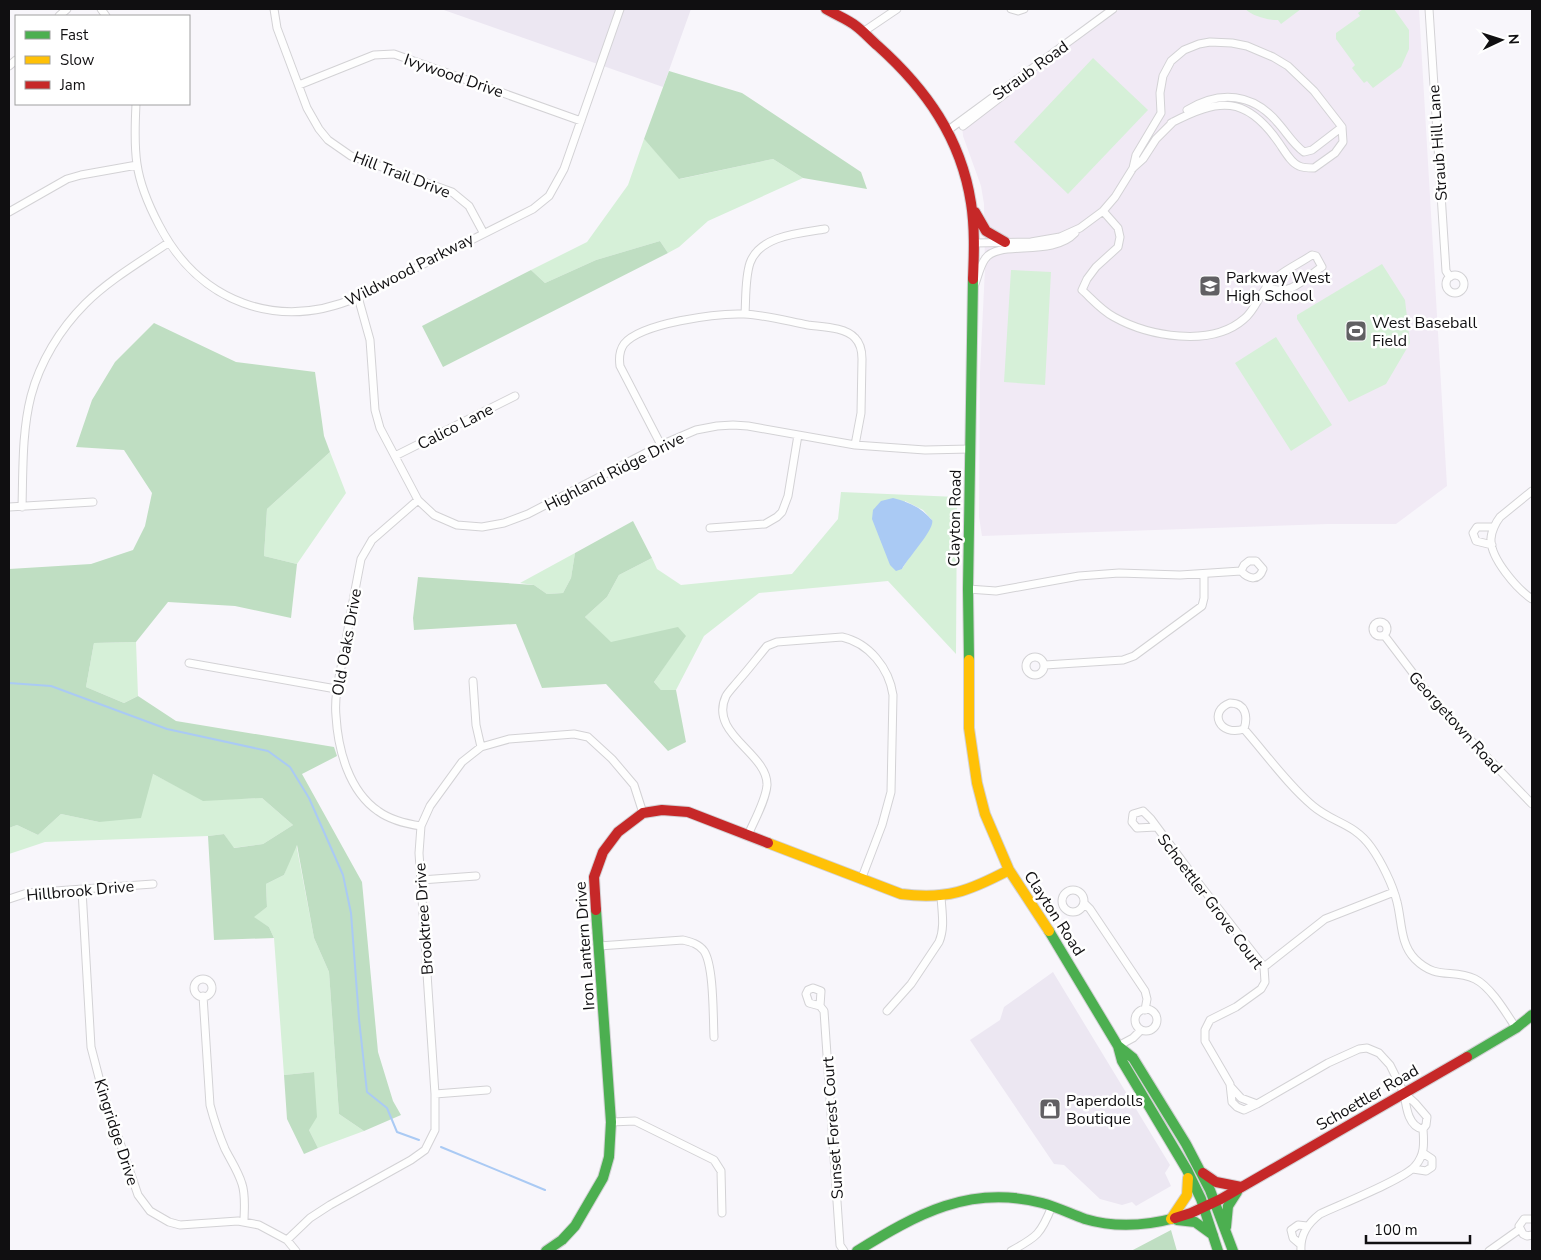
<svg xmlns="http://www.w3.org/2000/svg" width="1541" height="1260" font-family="'Nunito Sans',sans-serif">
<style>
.built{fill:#ece7f2}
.education{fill:#f1eaf5}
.green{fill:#d6f0d8;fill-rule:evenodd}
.forest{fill:#bfdec2}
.water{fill:#aacaf4}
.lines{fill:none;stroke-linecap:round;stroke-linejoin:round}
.stream{stroke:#aacaf4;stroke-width:2}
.street-casing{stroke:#d3d2d5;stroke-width:9}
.fast-casing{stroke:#d3d2d5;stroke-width:12}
.slow-casing{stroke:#d3d2d5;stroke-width:12}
.jam-casing{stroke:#d3d2d5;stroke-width:12}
.street{stroke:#fefefe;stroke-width:7}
.fast{stroke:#4caf50;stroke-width:10}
.slow{stroke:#ffc107;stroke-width:10}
.jam{stroke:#c62828;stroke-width:10}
.labels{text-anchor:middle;stroke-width:5;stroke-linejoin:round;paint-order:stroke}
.street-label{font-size:16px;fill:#100f11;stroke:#fff}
.poi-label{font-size:16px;fill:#100f11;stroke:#fff;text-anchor:start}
</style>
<rect width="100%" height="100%" fill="#f8f6fb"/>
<path class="built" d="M441,9H691L663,87Z
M1053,972L1170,1165L1165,1173L1171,1186L1136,1206L1132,1202L1122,1205L1100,1199L1064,1165L1054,1164L970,1040L1000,1020L1004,1007Z"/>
<path class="education" d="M1120,9H1419L1447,486L1396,524H1328L982,536L979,517L980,372L985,268L984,204L981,186L963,136L962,124Z"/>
<path class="green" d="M1245,9H1301L1281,24L1278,20C1266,20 1253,16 1245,9Z
M1363,9H1394L1409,30V49L1401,67L1373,88L1367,81L1364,83L1352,68L1355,65L1336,39V33L1360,16L1358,13Z
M1093,58L1148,110L1068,194L1014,142Z
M644,139L680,179L773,159L803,178L708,221L679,247L668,253L660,241L596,260L545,283L531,270L587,242L628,185Z
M1382,264L1405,300L1410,343L1386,384L1349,402L1297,319V315Z
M1011,270L1051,272L1045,385L1004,382Z
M1276,337L1332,425L1291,451L1235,363Z
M330,452L346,493L297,564L264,556L267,509Z
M841,492L957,497L956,654L888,581L759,593L704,636L676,690H661L654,682L685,636L611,643L585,617L607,597L619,575L652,558L657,569L681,585L792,574L838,519ZM905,501L923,510L932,520L902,569Z
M575,553L571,578L563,593L547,594L534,585L520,583Z
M136,642L138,696L124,703L86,687L94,643Z
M153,774L203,800L262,798L293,825L263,844L233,848L224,834L208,836L45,842L9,854V828L17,825L38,835L61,814L99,822Z
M296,843L314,938L329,972L339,1114L364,1131L318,1148L309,1130L314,1072L284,1075L274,938L269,927L253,917L267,907L266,884L284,875Z"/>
<path class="forest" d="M669,71L742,93L861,172L867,189L803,178L773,159L679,179L644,139Z
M660,241L668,253L443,367L422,326L531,270L545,283L596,260Z
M154,323L236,362L315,372L324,436L330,452L267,509L264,556L297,564L291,618L235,606L168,602L136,642L94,643L86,687L124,703L138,696L176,721L334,747L337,756L302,774L362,882L378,1052L393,1101L401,1115L364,1131L339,1114L329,972L314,938L297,845L284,875L266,884L267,907L254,917L269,927L274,938L214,940L208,836L224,834L234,848L263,844L293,825L262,798L203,801L153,774L141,818L99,822L61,814L38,835L17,825L9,828V569L91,564L133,550L145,526L152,493L124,450L76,447L92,400L115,362Z
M633,521L652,558L619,575L607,597L585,617L611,642L678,627L686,636L654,682L661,690H676L686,742L668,751L606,684L542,688L516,624L414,630L413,618L418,577L534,585L547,594L563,593L571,578L575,553Z
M314,1072L317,1117L309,1130L318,1148L304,1154L287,1119L284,1075Z
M1171,1230L1177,1251H1131Z"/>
<path class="water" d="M893,498C905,501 918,506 927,515C927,515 932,520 932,520C936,528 907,559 902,569L896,571L890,565L872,519L873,510L881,501Z"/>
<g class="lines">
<path class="stream" d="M9,683L51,686L167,729L268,751L290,767L309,798L343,875L351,913L359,1019L367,1092L387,1108L397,1132L419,1140
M441,1147L545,1190"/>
<g class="street-casing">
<path id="street" d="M101,9L106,16
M274,9L277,28L307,108L319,129L328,140L351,156L452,192L469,206L483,232
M1011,9L1018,11L1024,9
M1429,9L1446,271L1450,277
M59,16L67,9
M863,32L897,9
M9,66L16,60
M299,85L374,55L394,54L581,121
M136,104C135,124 134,145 137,164C140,185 149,206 159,225C199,302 277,332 358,297L533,209L549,196L564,169L620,9
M1187,110C1220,90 1253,93 1278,123C1287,133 1293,144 1304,152L1312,150L1342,127
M963,126L1006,93
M947,131L1113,9
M1133,168L1136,155L1161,113L1160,93L1163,76L1171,61L1184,50L1199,44L1210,42L1232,43L1247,46L1273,57L1288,66L1314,91L1342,127L1343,142L1335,153L1314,168C1310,168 1303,168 1299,166C1291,163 1284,150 1279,143C1246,95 1219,98 1171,123
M1103,211L1118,228L1120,237L1118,247L1096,267L1087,279L1082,290C1092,299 1101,310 1114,317C1148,336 1211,348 1244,319C1254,311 1258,298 1266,288C1276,274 1297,265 1312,255L1316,256L1322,267L1320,268C1303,281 1288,297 1266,287
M9,212L67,179L81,175L137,165
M974,243L1031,242L1060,237L1080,228L1103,211L1115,197L1133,168L1143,159L1156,139L1173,122
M1446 284a9 9 0 1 1 18 0a9 9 0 1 1-18 0Z
M975,284C978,276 980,266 985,259C998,239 1052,258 1075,233
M358,297L370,340L375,410L380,428L418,500L434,515L457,525L482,527L504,523L528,514L661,445L696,430L717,426L733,425L748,426L855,445L925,450L970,449
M745,314C746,298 745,278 750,263C760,235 801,233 825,229
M661,445L620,366C619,359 619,351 624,344C641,323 717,313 744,314C765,315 787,321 808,325C822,327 845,327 855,338C861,344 862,351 862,359L861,413L855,445
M395,456L515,396
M1532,491L1500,517C1496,522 1491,532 1491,539C1490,558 1517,589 1532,599
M418,500L372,540L361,559C355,590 349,621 344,653C340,673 334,695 336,716C338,750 349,791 378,811C389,819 407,824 421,826
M9,507L93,502
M22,507C23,470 22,431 31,396C40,362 60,329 85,304C109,280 140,262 168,243
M710,528L765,524L777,517L782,512L788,496L798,435
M1492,545L1476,541L1473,533L1477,527H1494
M1249,561H1256L1263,569C1259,581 1249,580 1241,571L1244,565Z
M968,589L996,591L1079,576L1119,573L1180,575L1241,571
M1373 629a7 7 0 1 1 14 0a7 7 0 1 1-14 0Z
M1384,635L1438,706L1532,804
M1026 666a9 9 0 1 1 18 0a9 9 0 1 1-18 0Z
M189,663L336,689
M1045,665L1123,660L1134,656L1202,606L1204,598V574
M473,681L476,725L481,747
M1230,703C1246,703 1248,717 1244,729C1219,737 1208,711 1230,703Z
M1244,729C1266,754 1288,785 1313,806C1333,823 1354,823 1371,847C1381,861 1393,885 1397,902C1402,921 1400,944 1415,959C1437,981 1452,968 1475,979C1491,987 1506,1013 1516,1028
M1156,827L1137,828L1132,822L1133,814L1143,811L1151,819L1200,885L1264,967L1265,982L1261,989L1236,1007L1210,1020L1205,1030V1041L1230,1084L1232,1102L1237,1107L1244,1110L1257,1104L1328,1063L1359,1049L1367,1048L1379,1053L1390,1065L1404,1093
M748,835C754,821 766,800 767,785C768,753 708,734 726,696C729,691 734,686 738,681C748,670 757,658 767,646L777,642L842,637C869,643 889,668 893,695L891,792L882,825L861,880
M421,880L476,876
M82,890L91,1047L103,1093L138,1195L150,1211L169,1222L180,1225L238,1221L259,1225L287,1240L296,1251
M1062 901a11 11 0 1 1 22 0a11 11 0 1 1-22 0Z
M9,899L27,893L153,884
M1084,903L1090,909L1145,991L1147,999L1145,1010
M599,946L683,940C691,942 699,944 704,951C714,966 713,1018 714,1037
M1264,967L1325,919L1394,892
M194 988a9 9 0 1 1 18 0a9 9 0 1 1-18 0Z
M203,996L210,1105C214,1120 219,1135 225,1149C231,1161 238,1171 242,1184C246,1196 244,1210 244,1222
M820,1006L809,1003L806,994L808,990L813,988L821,991L820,1006L824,1011L840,1245L844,1251
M1135 1020a11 11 0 1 1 22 0a11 11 0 1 1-22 0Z
M887,1011L911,984L939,942C945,928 942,913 941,897
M1118,1046L1133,1038L1141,1030
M1231,1087L1241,1098L1257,1104
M1404,1093C1406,1106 1408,1127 1423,1129
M435,1094L487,1090
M611,1122L635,1121L714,1160L721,1171L722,1213
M1413,1169L1426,1171L1432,1167V1159L1423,1153
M1532,1219H1524L1519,1226L1523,1234L1527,1236L1532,1235
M287,1240L310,1218L330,1205L411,1160L425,1150L435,1130V1094L419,853L421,826L430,806L462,762L481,747L509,739L574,734L588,737L612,759L634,785L643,813
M1300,1244L1293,1238L1291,1230L1298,1225L1307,1226
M1011,1251C1037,1237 1041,1234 1052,1206
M1301,1251C1300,1235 1307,1224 1320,1214C1339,1205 1405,1179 1415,1166C1425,1155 1424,1143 1423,1129L1426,1125L1427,1117L1415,1103L1404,1093
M1489,1251L1520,1229"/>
</g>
<g class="fast-casing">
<path id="fast" d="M969,660L968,589L973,279
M1049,931L1118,1046L1122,1061L1187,1170L1201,1199L1218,1251
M1118,1046L1133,1058L1186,1144L1210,1190L1233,1251
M1467,1057L1516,1028L1532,1015
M1177,1220L1195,1222L1213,1235
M1226,1227L1228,1206L1237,1192
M546,1251L562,1240L575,1226L603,1178L609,1157L611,1122L596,910
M857,1251C917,1214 970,1184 1042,1203C1057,1207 1071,1214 1085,1219C1115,1228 1145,1226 1175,1218"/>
</g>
<g class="slow-casing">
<path id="slow" d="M969,660V728L977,783L985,814L1009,870L1049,931
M768,843L901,894C947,900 969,891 1009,870
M1171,1219L1187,1195L1188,1178"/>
</g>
<g class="jam-casing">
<path id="jam" d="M826,9C836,15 847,19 856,26C864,32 871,40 878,46C926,89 961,138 971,203C975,228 974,254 973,279
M975,212L986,231L1005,242
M596,910L594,877L603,852L618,832L643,813L662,810L688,812L768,843
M1203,1173L1216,1182L1241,1187
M1175,1218L1191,1213L1221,1199L1467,1057"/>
</g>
<use href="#street" class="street"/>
<use href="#fast" class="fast"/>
<use href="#slow" class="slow"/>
<use href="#jam" class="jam"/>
</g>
<defs>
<g id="school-square" transform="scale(1.125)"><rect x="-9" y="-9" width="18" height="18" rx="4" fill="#616063" stroke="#fff"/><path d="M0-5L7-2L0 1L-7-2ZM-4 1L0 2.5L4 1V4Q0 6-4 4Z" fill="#fff"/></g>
<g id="stadium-square" transform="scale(1.125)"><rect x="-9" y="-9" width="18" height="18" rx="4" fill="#616063" stroke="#fff"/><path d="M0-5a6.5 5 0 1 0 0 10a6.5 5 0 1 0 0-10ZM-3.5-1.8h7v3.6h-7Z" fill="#fff"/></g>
<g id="shop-square" transform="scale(1.125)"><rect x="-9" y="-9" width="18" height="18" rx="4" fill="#616063" stroke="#fff"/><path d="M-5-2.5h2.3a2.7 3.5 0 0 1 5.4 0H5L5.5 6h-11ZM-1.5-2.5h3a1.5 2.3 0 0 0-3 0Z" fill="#fff"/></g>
</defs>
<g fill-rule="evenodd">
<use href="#school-square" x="1210" y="286"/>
<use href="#stadium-square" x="1356" y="331"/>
<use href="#shop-square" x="1050" y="1109"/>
</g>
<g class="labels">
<g class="street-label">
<text transform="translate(1030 70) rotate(-36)" y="6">Straub Road</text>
<text transform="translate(454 75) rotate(19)" y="6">Ivywood Drive</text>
<text transform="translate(1437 143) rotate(-94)" y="6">Straub Hill Lane</text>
<text transform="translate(402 174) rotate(21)" y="6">Hill Trail Drive</text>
<text transform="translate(409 269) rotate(-27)" y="6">Wildwood Parkway</text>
<text transform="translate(455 426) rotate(-27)" y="6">Calico Lane</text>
<text transform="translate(614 471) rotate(-27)" y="6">Highland Ridge Drive</text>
<text transform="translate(954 518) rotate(-89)" y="6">Clayton Road</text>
<text transform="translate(346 642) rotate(-80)" y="6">Old Oaks Drive</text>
<text transform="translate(1456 722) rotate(48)" y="6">Georgetown Road</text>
<text transform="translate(80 890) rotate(-5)" y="6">Hillbrook Drive</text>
<text transform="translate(1211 901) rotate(53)" y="6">Schoettler Grove Court</text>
<text transform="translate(1055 913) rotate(57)" y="6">Clayton Road</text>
<text transform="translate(423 919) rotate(-94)" y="6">Brooktree Drive</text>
<text transform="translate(584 946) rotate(-94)" y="6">Iron Lantern Drive</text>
<text transform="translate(1367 1097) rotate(-30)" y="6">Schoettler Road</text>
<text transform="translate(832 1128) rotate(-94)" y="6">Sunset Forest Court</text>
<text transform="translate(117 1132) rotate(72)" y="6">Kingridge Drive</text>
</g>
<g class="poi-label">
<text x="1226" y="283">Parkway West<tspan x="1226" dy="18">High School</tspan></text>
<text x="1372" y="328">West Baseball<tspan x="1372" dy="18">Field</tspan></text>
<text x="1066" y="1106">Paperdolls<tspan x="1066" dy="18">Boutique</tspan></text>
</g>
</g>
<rect width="1541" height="1260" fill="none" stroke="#100f11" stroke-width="20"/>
<rect x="15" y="15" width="175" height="90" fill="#ffffff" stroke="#9f9fa0"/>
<rect x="25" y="31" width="25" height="8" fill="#4caf50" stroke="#9f9fa0"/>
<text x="60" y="40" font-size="15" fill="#100f11">Fast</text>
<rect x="25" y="56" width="25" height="8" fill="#ffc107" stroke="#9f9fa0"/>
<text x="60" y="65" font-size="15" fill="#100f11">Slow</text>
<rect x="25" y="81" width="25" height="8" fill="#c62828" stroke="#9f9fa0"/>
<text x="60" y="90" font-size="15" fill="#100f11">Jam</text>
<g transform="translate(1501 40) rotate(86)" stroke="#ffffff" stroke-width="4" paint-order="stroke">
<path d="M0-4L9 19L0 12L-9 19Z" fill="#100f11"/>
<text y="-8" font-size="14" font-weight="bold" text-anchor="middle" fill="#100f11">N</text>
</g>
<path d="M1366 1235v8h104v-8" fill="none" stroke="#100f11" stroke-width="2.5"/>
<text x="1374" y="1235" font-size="15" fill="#100f11" stroke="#ffffff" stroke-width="4" paint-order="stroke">100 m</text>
</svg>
